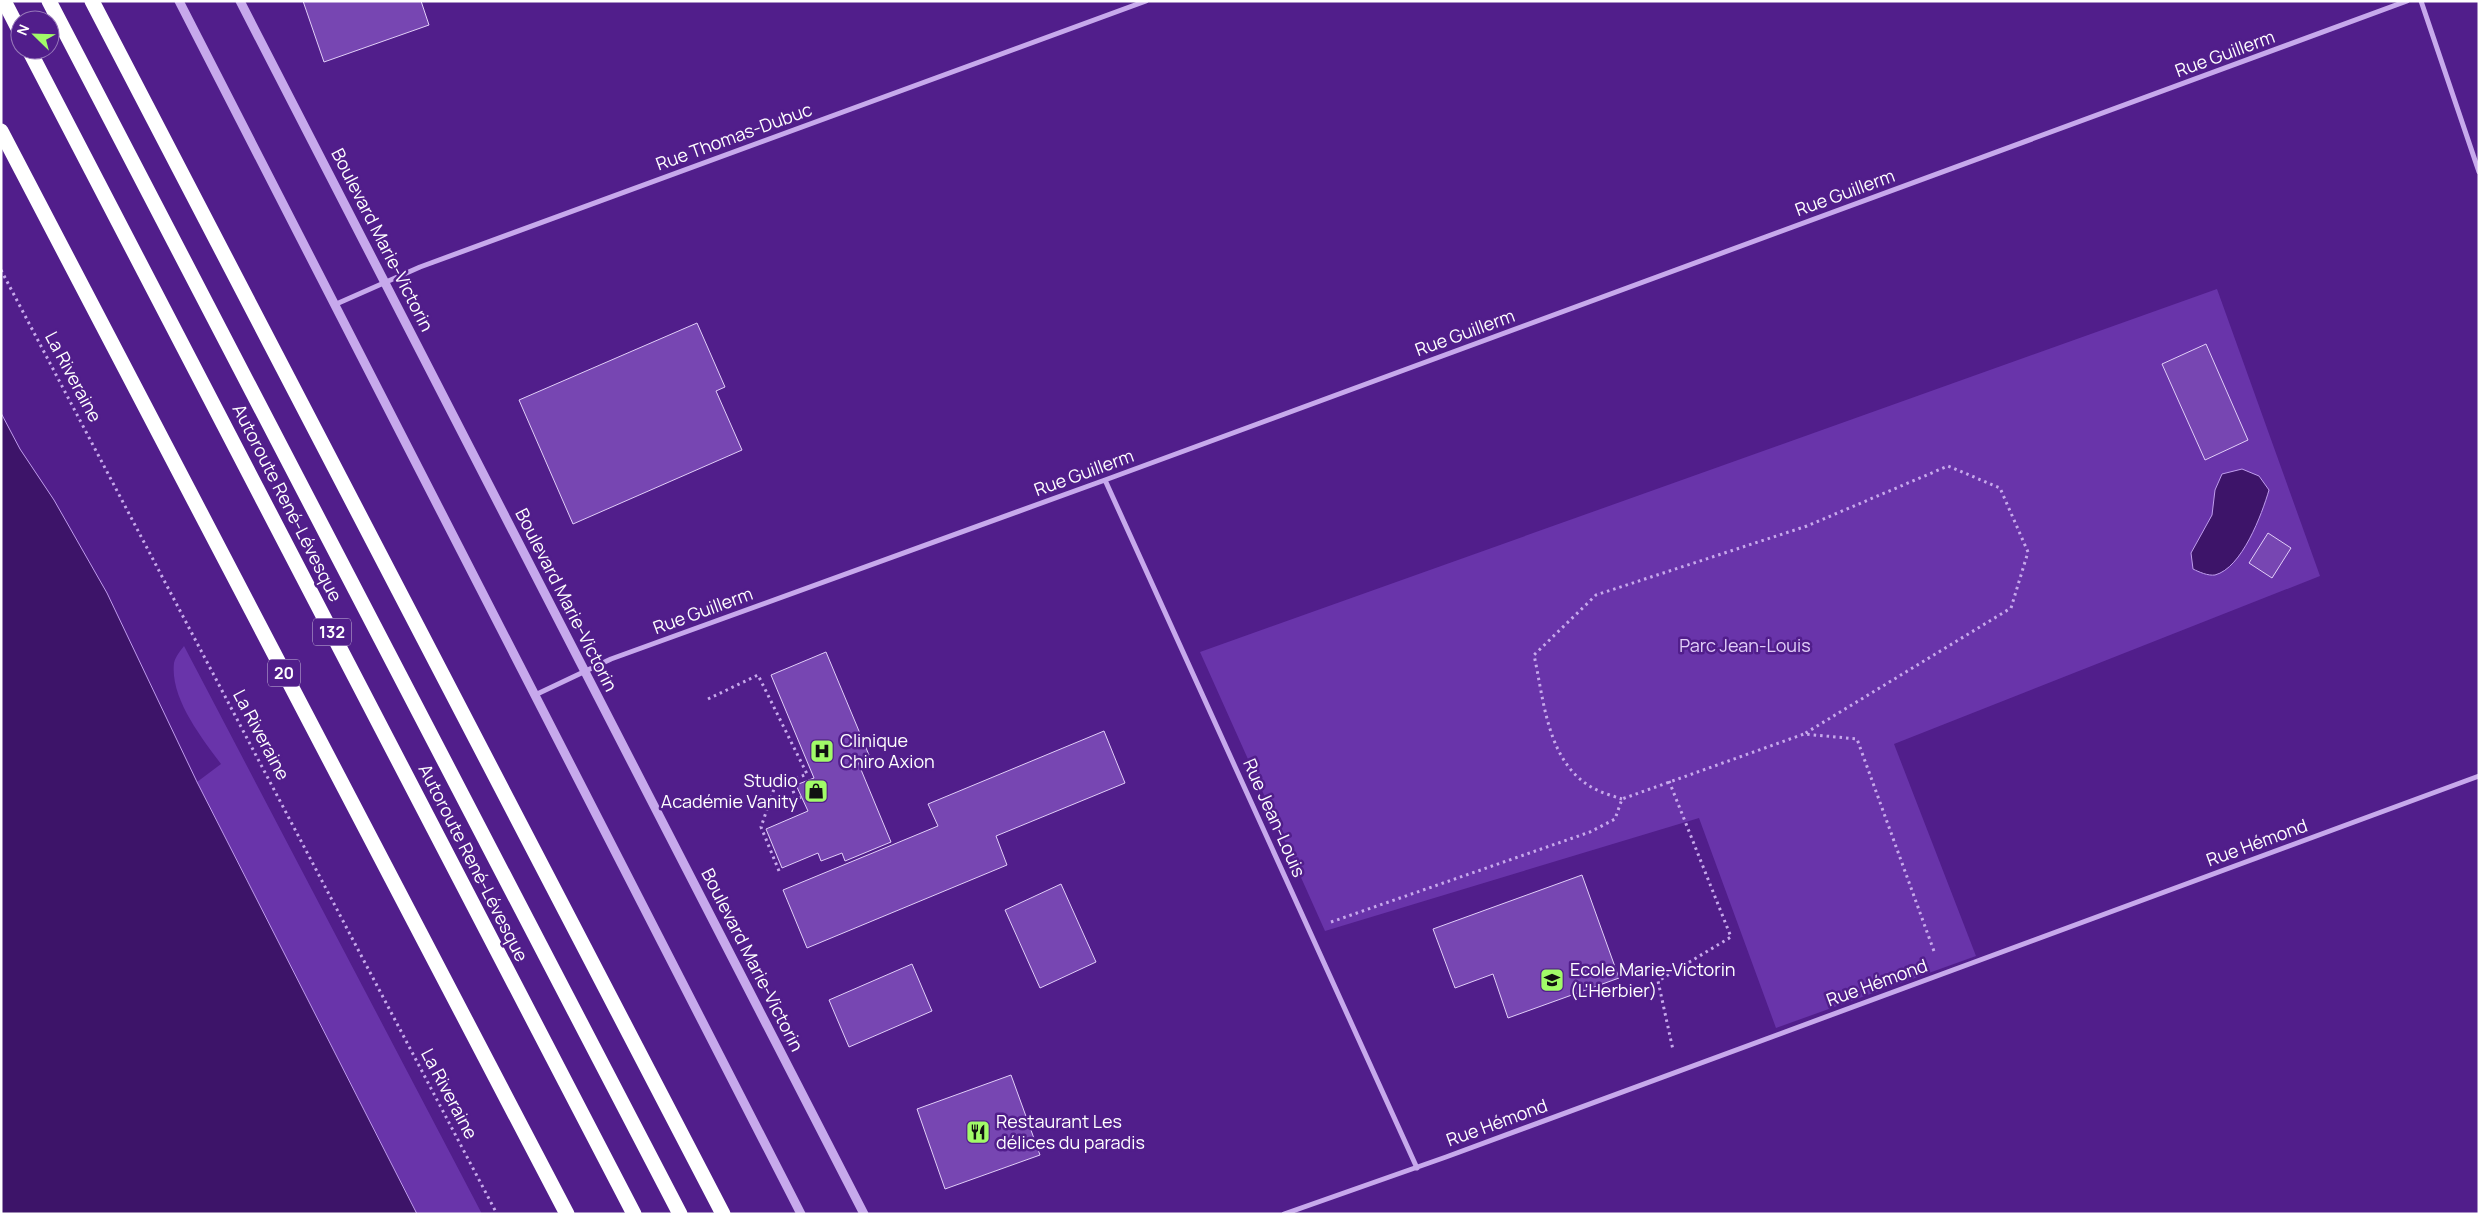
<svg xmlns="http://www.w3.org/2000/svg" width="2480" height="1215" font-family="Manrope,sans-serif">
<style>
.green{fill:#6934aa}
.water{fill:#3d1469;stroke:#c09dee}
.building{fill:#7746b2;stroke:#e2cff9}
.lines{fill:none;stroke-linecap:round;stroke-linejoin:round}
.path{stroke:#c7a9ec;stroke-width:3;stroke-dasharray:2.5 4;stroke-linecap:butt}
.minor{stroke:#c7a9ec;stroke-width:5}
.tertiary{stroke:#c7a9ec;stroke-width:9}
.motorway{stroke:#fff;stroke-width:15}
.labels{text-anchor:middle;stroke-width:5;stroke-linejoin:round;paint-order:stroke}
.shield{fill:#511e8b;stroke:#cbbcdc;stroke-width:1}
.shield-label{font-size:16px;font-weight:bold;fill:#fff}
.street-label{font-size:18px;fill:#fff;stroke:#511e8b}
.park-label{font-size:18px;fill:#e2cff9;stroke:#511e8b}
.poi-label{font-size:18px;fill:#fff;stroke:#511e8b;text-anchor:start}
</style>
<rect width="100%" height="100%" fill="#511e8b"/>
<path class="green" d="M2217,289L2320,576L1894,744L1976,956L1776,1028L1699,818L1325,931L1200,652Z
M184,646L482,1214H417L197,782L221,764C201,737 170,698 174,663C175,657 181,650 184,646Z"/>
<path class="water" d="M1,413L20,449L54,500L107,593L197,782L417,1214H1Z
M2242,469L2259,476L2269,490C2262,514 2242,568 2215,575C2208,576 2199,572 2193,569L2191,553L2212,515L2215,490L2222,474Z"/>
<path class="building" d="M303,1H421L429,25L324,62Z
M697,323L725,387L716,391L742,450L573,524L519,400Z
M2206,344L2248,440L2205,460L2162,364Z
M2268,533L2291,548L2272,578L2249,563Z
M826,652L869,755L857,760L891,842L845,861L842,853L821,861L818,853L782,868L766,829L808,811L796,785L814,778L771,675Z
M1104,731L1125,783L996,836L1007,865L807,948L783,890L938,826L928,804Z
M1582,875L1619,978L1508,1018L1493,974L1455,988L1433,929Z
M1061,884L1096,962L1040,988L1005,910Z
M912,964L932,1011L849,1047L829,1000Z
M1011,1075L1040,1155L945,1189L917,1109Z"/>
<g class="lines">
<path class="path" d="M1,270L497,1214
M708,699L758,675L807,774L790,781
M1669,781L1731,937L1658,981L1673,1050
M1622,799C1613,796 1602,793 1593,788C1547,763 1544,700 1534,655L1596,595L1807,526L1948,466L2000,488L2028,552L2011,608L1804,734
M754,801L767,809
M779,871L761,827L775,786L790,781L796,800L801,797
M1331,922L1590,832L1615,819L1622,799L1804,734L1857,739L1935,954"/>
<path class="minor" d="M2421,1L2479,172
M334,305L420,267L1146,1
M1105,480L1417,1168
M535,695L611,659L1105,480L2407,1
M1284,1214L1446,1157L2479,776"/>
<path class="tertiary" d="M179,1L801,1214
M240,1L864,1214"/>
<path class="motorway" d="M4,1L20,32
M49,1L680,1214
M92,1L723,1214
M29,50L634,1214
M1,131L567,1214"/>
</g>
<defs>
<g id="hospital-square" transform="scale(1.25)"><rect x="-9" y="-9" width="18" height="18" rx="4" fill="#a1fb68" stroke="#511e8b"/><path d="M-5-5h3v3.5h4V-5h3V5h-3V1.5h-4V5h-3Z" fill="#111"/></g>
<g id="shop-square" transform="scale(1.25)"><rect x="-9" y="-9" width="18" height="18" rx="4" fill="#a1fb68" stroke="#511e8b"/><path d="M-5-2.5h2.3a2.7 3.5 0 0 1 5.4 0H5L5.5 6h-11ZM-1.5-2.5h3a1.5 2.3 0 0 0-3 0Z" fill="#111"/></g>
<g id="school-square" transform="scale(1.25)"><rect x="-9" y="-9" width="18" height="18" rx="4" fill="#a1fb68" stroke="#511e8b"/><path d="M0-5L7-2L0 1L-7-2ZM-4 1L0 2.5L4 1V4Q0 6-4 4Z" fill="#111"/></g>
<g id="restaurant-square" transform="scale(1.25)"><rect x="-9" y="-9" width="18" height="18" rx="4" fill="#a1fb68" stroke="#511e8b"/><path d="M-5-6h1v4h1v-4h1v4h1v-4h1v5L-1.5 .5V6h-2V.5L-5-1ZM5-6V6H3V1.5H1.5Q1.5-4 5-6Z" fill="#111"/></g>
</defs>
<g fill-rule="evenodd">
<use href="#hospital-square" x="822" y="751"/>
<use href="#shop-square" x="816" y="791"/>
<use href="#school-square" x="1552" y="980"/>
<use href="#restaurant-square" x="978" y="1132"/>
</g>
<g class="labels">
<g class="shield">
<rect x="313" y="618.5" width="38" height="27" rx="4"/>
<rect x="268" y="659.5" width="32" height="27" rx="4"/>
</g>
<g class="shield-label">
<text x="332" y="638">132</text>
<text x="284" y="679">20</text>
</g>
<g class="street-label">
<text transform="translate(2225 54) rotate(-20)" y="6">Rue Guillerm</text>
<text transform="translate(734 137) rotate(-20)" y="6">Rue Thomas-Dubuc</text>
<text transform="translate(1845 193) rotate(-20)" y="6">Rue Guillerm</text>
<text transform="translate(382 240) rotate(63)" y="6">Boulevard Marie-Victorin</text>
<text transform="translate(1465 333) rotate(-20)" y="6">Rue Guillerm</text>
<text transform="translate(73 377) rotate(62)" y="6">La Riveraine</text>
<text transform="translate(1084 473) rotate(-20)" y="6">Rue Guillerm</text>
<text transform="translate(287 503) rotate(63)" y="6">Autoroute René-Lévesque</text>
<text transform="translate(566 600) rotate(63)" y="6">Boulevard Marie-Victorin</text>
<text transform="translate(703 611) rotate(-20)" y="6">Rue Guillerm</text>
<text transform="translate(261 735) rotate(62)" y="6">La Riveraine</text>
<text transform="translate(1274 818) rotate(66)" y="6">Rue Jean-Louis</text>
<text transform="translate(2257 843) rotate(-20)" y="6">Rue Hémond</text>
<text transform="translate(473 863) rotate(63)" y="6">Autoroute René-Lévesque</text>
<text transform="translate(752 960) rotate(63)" y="6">Boulevard Marie-Victorin</text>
<text transform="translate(1877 983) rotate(-20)" y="6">Rue Hémond</text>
<text transform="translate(449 1094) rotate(62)" y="6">La Riveraine</text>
<text transform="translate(1497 1123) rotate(-20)" y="6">Rue Hémond</text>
</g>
<g class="park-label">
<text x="1745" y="652">Parc Jean-Louis</text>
</g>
<g class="poi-label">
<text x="840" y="747">Clinique<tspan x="840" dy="21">Chiro Axion</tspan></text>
<text x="798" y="787" text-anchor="end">Studio<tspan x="798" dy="21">Académie Vanity</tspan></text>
<text x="1570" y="976">Ecole Marie-Victorin<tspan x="1570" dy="21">(L'Herbier)</tspan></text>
<text x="996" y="1128">Restaurant Les<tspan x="996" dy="21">délices du paradis</tspan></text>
</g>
</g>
<rect width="2480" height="1215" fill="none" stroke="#ffffff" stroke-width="5"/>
<g transform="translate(35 35) rotate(293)"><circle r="24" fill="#511e8b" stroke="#9778b9"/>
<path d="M0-4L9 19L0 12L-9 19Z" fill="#a1fb68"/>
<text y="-8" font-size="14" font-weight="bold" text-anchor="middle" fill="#ffffff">N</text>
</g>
</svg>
